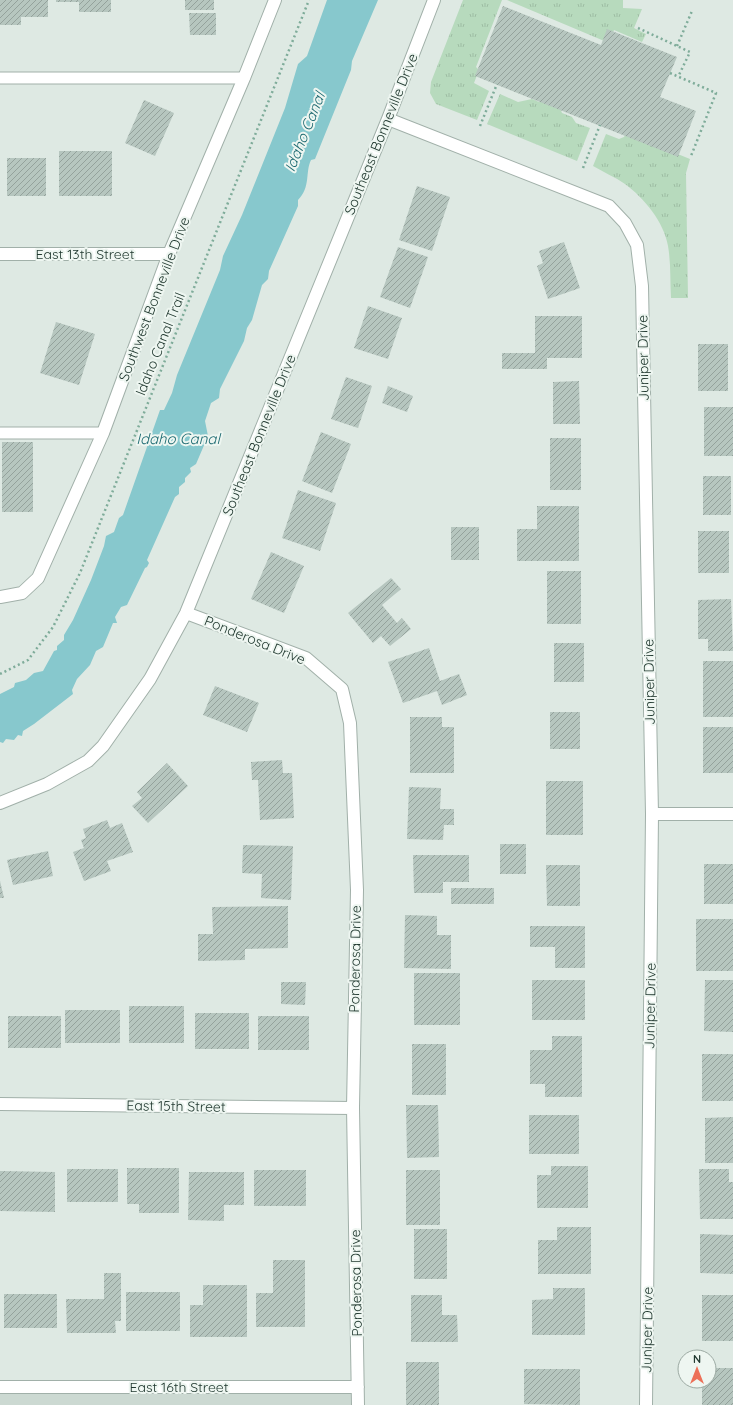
<svg xmlns="http://www.w3.org/2000/svg" width="733" height="1405" font-family="Quicksand,sans-serif">
<style>
.built{fill:#ccd9d2}
.grass{fill:url(#grass-tufts)}
.water{fill:#87c8cd}
.building{fill:url(#building-hatch)}
.lines{fill:none;stroke-linecap:round;stroke-linejoin:round}
.lane-casing{stroke:#a1b0a9;stroke-width:13}
.street-casing{stroke:#a1b0a9;stroke-width:14}
.path{stroke:#7fac9a;stroke-width:2.5;stroke-dasharray:2 3;stroke-linecap:butt}
.lane{stroke:#fff;stroke-width:11}
.street{stroke:#fff;stroke-width:12}
.labels{text-anchor:middle;stroke-width:4;stroke-linejoin:round;paint-order:stroke}
.street-label{font-size:14px;fill:#20382f;stroke:#eef6f1}
.water-label{font-size:15px;font-style:italic;fill:#1d6a71;stroke:#eef6f1}
</style>
<defs>
<pattern id="grass-tufts" width="24" height="20" patternUnits="userSpaceOnUse"><rect width="24" height="20" fill="#b7dabd"/><path d="M3 7l-1-3M5 7V3M7 7l1-3M15 17l-1-3M17 17v-4M19 17l1-3" fill="none" stroke="#9dbca3"/></pattern>
<pattern id="building-hatch" width="6" height="6" patternUnits="userSpaceOnUse"><rect width="6" height="6" fill="#b6c6bf"/><path d="M-1 1l2-2M0 6l6-6M5 7l2-2" fill="none" stroke="#94a29c"/></pattern>
</defs>
<rect width="100%" height="100%" fill="#dee9e3"/>
<path class="built" d="M0,1387H358V1405H0Z"/>
<path class="grass" d="M463,0H502L476,67L479,70L474,83L489,91L477,120L436,104L430,93L431,82Z
M507,0H623V8L642,9L634,28L646,34L642,42L614,30L609,43Z
M500,94L518,102L532,99L539,102L542,98L559,106L562,113L572,117L576,123L590,128L577,161L487,124Z
M626,133L690,159L686,173L688,298H671C670,281 671,263 668,246C664,222 644,198 625,184C615,177 603,172 593,166L606,134L619,139L624,137Z"/>
<path class="water" d="M327,0H378L352,61L351,70L315,159L311,160C305,172 311,187 298,200V206L269,271L268,279L262,285L252,320L247,328L244,341L220,389L219,398L211,403L205,421L208,436L196,464L190,468L191,472L185,478V482L179,487V494L175,497L147,560L149,563L147,567L145,568L127,605L121,607L115,617L117,623H113L103,647L96,651L90,665L77,679L72,690L73,694L34,724L23,731L22,736L18,735L14,740L6,739L3,743L0,742V694L14,687L15,683L26,680L34,673L43,671L54,651L57,650V646L64,640V635L73,620L91,580L104,546L106,536L114,532L119,518L123,515L160,410H164L172,393L177,375L220,270L223,256L242,215L285,108L298,64L307,56Z"/>
<path class="building" d="M0,0H48V17H21V25H0Z
M56,0H111V12H79V2H56Z
M185,0H214V10H185Z
M503,6L601,45L607,29L677,57L660,97L696,111L678,157L475,76Z
M189,13H216V35H190Z
M144,100L174,113L155,156L125,143Z
M59,151H112V196H59Z
M7,158H46V196H7Z
M417,186L450,197L432,251L399,240Z
M564,242L580,288L548,299L537,266L543,263L539,251Z
M398,247L428,257L410,308L380,297Z
M368,306L402,318L388,359L354,348Z
M535,316H582V358H547V369H502V353H535Z
M56,322L95,334L79,385L40,373Z
M698,344H728V391H698Z
M346,377L372,386L358,428L331,419Z
M579,381L580,424H553V382Z
M388,386L413,396L407,412L382,403Z
M704,407H733V456H704Z
M321,432L351,444L332,493L302,481Z
M550,438H581V490H550Z
M2,442H33V512H2Z
M703,476H731V515H703Z
M298,490L336,503L320,551L282,538Z
M537,506H579V561H517V529H537Z
M451,527H479V560H451Z
M698,531H729V573H698Z
M271,552L304,566L284,613L251,599Z
M547,571H581V624H547Z
M391,578L401,589L382,605L397,623L402,618L411,629L390,646L381,636L373,643L348,613Z
M731,599L733,651H708V639H698V600Z
M554,643H584V682H554Z
M429,648L440,681L459,674L467,695L442,705L437,691L403,703L388,662Z
M703,661H733V717H703Z
M215,686L259,703L247,732L203,715Z
M550,712H580V749H550Z
M410,717H442V727H454V773H410Z
M703,727H733V773H703Z
M282,760L283,773H292L294,818L260,820L258,780H252L251,762Z
M167,763L188,786L148,823L132,806L142,798L137,792Z
M546,781H583V835H546Z
M409,787L441,788L440,809H454V825H444L443,840L407,839Z
M107,820L110,828L122,823L133,852L107,861L111,871L84,881L73,852L84,848L81,840L86,838L83,829Z
M500,844H526V874H500Z
M243,845L293,846L291,900L261,898L262,874L242,873Z
M48,851L53,876L13,885L7,860Z
M413,855H469V882H443V893H414Z
M704,864H733V904H704Z
M546,865H580V906H547Z
M0,881L4,898H0Z
M451,888H494V904H451Z
M288,906V948L245,949V960L198,961V934H213L212,907Z
M405,915L437,916V935H451V969L404,968Z
M696,919H733V971H696Z
M530,926H585V968H555V947H530Z
M414,973H460V1025H414Z
M532,980H585V1020H532Z
M705,980H733V1032L704,1031Z
M281,982H306L305,1005L281,1004Z
M129,1006H184V1043H129Z
M65,1010H120V1043H65Z
M195,1013H249V1049H195Z
M8,1016H61V1048H8Z
M258,1016H309V1050H258Z
M552,1036H582V1097H545V1084H530V1050H552Z
M412,1044H446V1095H412Z
M702,1054H733V1101H702Z
M406,1105H438L439,1157L407,1158Z
M529,1115H579V1154H529Z
M733,1117V1163H705V1118Z
M551,1166H588V1208H537V1175H551Z
M127,1168H179V1213H139V1204H127Z
M67,1169H118V1202H67Z
M699,1169H729V1182H733V1219H700Z
M254,1170H306V1206H254Z
M406,1170H440V1225H406Z
M0,1171L55,1172V1212L0,1211Z
M189,1172H244V1205H224V1221L188,1220Z
M557,1227H591V1274H538V1240H557Z
M414,1229H447V1279H414Z
M700,1234L733,1235V1274L700,1273Z
M273,1260H305V1327H256V1293H273Z
M104,1273H121V1321H115L116,1333H67L66,1299H104Z
M203,1285H247V1337H190V1305H203Z
M553,1288H585V1335H532V1300L553,1299Z
M126,1292H180V1331H126Z
M4,1294H57V1328H4Z
M411,1295H442V1315H457L458,1342H411Z
M702,1295H733V1341H702Z
M406,1362H439V1405H406Z
M709,1368H733V1405H702V1381H709Z
M524,1369H580V1405L524,1404Z"/>
<g class="lines">
<g class="lane-casing">
<path id="lane" d="M0,78H244
M0,433H103"/>
</g>
<g class="street-casing">
<path id="street" d="M388,119L609,206L625,223L637,245L642,286L652,814L646,1405
M0,254H169
M0,597L22,593L38,578L103,433L169,254L244,78L275,0
M186,613L306,658L342,689L350,723L357,890L353,1108L358,1405
M0,803L47,784L88,761L103,746L150,679L186,613L388,119L434,0
M652,814H733
M0,1104L353,1108
M0,1387H358"/>
</g>
<path class="path" d="M638,28L690,52L678,77
M677,46L692,11
M670,73L716,93L691,156
M480,126L497,84
M583,168L600,125
M0,674L28,660L53,627L80,573L309,0"/>
<use href="#lane" class="lane"/>
<use href="#street" class="street"/>
</g>
<g class="labels">
<g class="street-label">
<text transform="translate(381 134) rotate(-68)" y="5">Southeast Bonneville Drive</text>
<text x="85" y="259">East 13th Street</text>
<text transform="translate(154 299) rotate(-69)" y="5">Southwest Bonneville Drive</text>
<text transform="translate(160 344) rotate(-68)" y="5">Idaho Canal Trail</text>
<text transform="translate(643 358) rotate(-91)" y="5">Juniper Drive</text>
<text transform="translate(259 435) rotate(-68)" y="5">Southeast Bonneville Drive</text>
<text transform="translate(255 640) rotate(22)" y="5">Ponderosa Drive</text>
<text transform="translate(649 682) rotate(-91)" y="5">Juniper Drive</text>
<text transform="translate(355 959) rotate(-89)" y="5">Ponderosa Drive</text>
<text transform="translate(650 1006) rotate(-89)" y="5">Juniper Drive</text>
<text transform="translate(176 1106) rotate(1)" y="5">East 15th Street</text>
<text transform="translate(356 1283) rotate(-91)" y="5">Ponderosa Drive</text>
<text transform="translate(647 1330) rotate(-89)" y="5">Juniper Drive</text>
<text x="179" y="1392">East 16th Street</text>
</g>
<g class="water-label">
<text transform="translate(305 132) rotate(-68)" y="5">Idaho Canal</text>
<text x="178" y="444">Idaho Canal</text>
</g>
</g>
<g transform="translate(697 1369)"><circle r="19" fill="#eef6f1" stroke="#9caaa3"/>
<path d="M0-3L7 15L0 10L-7 15Z" fill="#ec7058"/>
<text y="-6" font-size="11" font-weight="bold" text-anchor="middle" fill="#20382f">N</text>
</g>
</svg>
